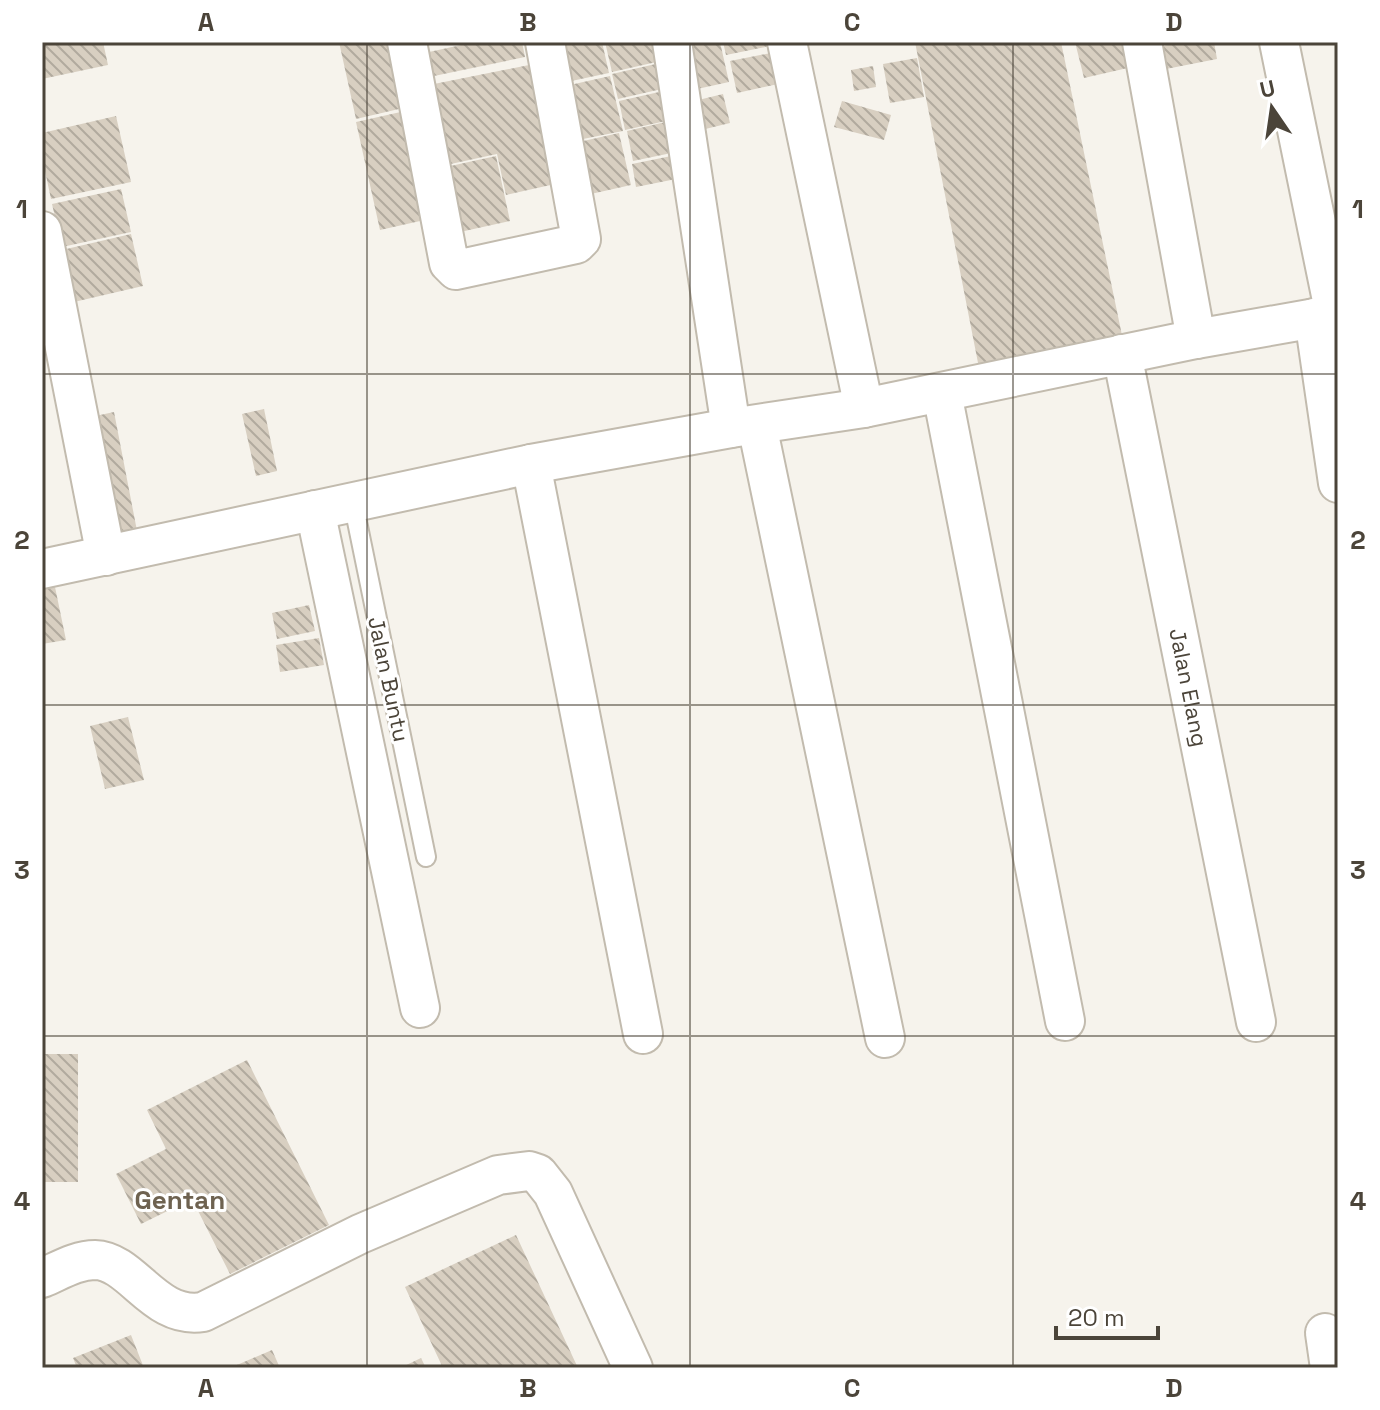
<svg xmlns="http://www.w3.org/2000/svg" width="1380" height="1410" font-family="'Space Grotesk',sans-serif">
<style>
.building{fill:url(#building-back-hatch)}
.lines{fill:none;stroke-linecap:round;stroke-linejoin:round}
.lane-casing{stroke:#c2bbae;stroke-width:22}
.street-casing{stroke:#c2bbae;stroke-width:42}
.lane{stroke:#fff;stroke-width:18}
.street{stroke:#fff;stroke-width:38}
.grid{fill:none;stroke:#4b4439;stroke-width:2;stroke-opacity:0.55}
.labels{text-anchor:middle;stroke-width:6;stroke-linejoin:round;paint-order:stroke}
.street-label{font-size:22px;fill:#4b4439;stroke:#fff}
.quarter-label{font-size:26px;font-weight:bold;fill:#6e6250;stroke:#fff}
.neatline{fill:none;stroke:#4b4439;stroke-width:3}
.grid-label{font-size:26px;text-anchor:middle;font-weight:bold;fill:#4b4439}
</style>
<defs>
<pattern id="building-back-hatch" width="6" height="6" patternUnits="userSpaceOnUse" patternTransform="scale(2)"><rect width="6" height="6" fill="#d8cfc1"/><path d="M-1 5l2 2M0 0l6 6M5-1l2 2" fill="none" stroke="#b1aa9e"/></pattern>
</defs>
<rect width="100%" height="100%" fill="#f6f3ec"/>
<path class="building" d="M42,42H103L108,65L42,79Z
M339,42H402L416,105L356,119Z
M475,42H522L525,57L434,76L429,52Z
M553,42H602L609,73L562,83Z
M605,42H657L661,61L612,72Z
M677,42H720L729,82L688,91Z
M723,42H770V46L726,55Z
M915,42H1061L1124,345L980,373Z
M1075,42H1126L1132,67L1084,78Z
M1184,42H1214L1217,59L1166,69L1162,46Z
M771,53L778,84L737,93L730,61Z
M917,58L924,97L890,103L883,64Z
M660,63L666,88L618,99L612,74Z
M529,65L555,184L506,195L497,154L446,165L429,85Z
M873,66L876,87L854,91L851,70Z
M610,76L623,131L573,141L561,87Z
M668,90L675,119L625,130L619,101Z
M723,94L730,123L693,132L686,103Z
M842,101L891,115L884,140L834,127Z
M414,109L438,217L380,230L356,122Z
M116,116L131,182L51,199L42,157V133Z
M674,120L681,151L633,161L627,131Z
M619,133L631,185L582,196L570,144Z
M681,154L686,177L636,187L632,164Z
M496,156L510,221L460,232L446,167Z
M121,189L131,232L62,247L52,204Z
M131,234L143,286L74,302L62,250Z
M264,409L277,471L256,476L242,414Z
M114,412L138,536L111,541L86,418Z
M55,587L66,640L42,644V590Z
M309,605L315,631L277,639L272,613Z
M319,638L324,665L280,672L276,645Z
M128,717L144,780L105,789L90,726Z
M42,1054H78V1182H42Z
M247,1060L329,1225L230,1274L192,1199L141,1224L116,1174L166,1149L147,1110Z
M516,1235L578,1368H443L405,1287Z
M131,1335L144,1368H77L73,1358Z
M272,1350L280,1368H230Z
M421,1358L426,1368H400Z"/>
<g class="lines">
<g class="lane-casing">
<path id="lane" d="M353,502L426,857"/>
</g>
<g class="street-casing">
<g id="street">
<path d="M407,42L449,263L456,270L576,244L581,239L545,42"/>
<path d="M672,42L731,428"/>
<path d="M787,42L864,408"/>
<path d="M1142,42L1196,339"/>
<path d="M1279,42L1335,315"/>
<path d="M42,231L106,556"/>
<path d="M1314,318L1338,483"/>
<path id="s1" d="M1122,354L1256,1022"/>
<path d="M942,393L1065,1021"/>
<path d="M757,425L885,1038"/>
<path d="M531,464L643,1034"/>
<path d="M315,510L420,1008"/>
<path d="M42,569L531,464L731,428L864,408L1196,339L1338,314"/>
<path d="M42,1278C59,1271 76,1260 95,1260C133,1261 154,1320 203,1312L360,1234L498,1175L529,1171L538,1174L553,1193L633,1368"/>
<path d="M1325,1333L1330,1368"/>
</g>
</g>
<use href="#lane" class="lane"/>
<use href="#street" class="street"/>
</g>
<path class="grid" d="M367,42V1368M690,42V1368M1013,42V1368M42,374H1338M42,705H1338M42,1036H1338"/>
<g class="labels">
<g class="street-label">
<text transform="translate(389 679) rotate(78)" y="8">Jalan Buntu</text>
<text dy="8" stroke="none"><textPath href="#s1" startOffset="340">Jalan Elang</textPath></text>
</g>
<g class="quarter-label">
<text x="180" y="1209">Gentan</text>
</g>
</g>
<rect width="1380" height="1410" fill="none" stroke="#ffffff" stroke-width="88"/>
<g transform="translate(1272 108) rotate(347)" stroke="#ffffff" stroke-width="6" paint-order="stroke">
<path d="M0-6L14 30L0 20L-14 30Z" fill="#4b4439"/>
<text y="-12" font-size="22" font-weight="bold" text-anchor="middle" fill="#4b4439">U</text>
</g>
<path d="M1056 1326v12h102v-12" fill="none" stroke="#4b4439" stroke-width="4"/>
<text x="1068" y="1326" font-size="24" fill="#4b4439" stroke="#ffffff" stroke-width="6" paint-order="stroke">20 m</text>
<rect x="44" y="44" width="1292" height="1322" class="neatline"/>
<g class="grid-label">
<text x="206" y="31">A</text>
<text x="528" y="31">B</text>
<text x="852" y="31">C</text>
<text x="1174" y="31">D</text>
<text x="22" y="218">1</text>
<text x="1358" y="218">1</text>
<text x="22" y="549">2</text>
<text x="1358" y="549">2</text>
<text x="22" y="879">3</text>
<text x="1358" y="879">3</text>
<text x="22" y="1210">4</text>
<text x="1358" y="1210">4</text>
<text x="206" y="1397">A</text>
<text x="528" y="1397">B</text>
<text x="852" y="1397">C</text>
<text x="1174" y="1397">D</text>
</g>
</svg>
